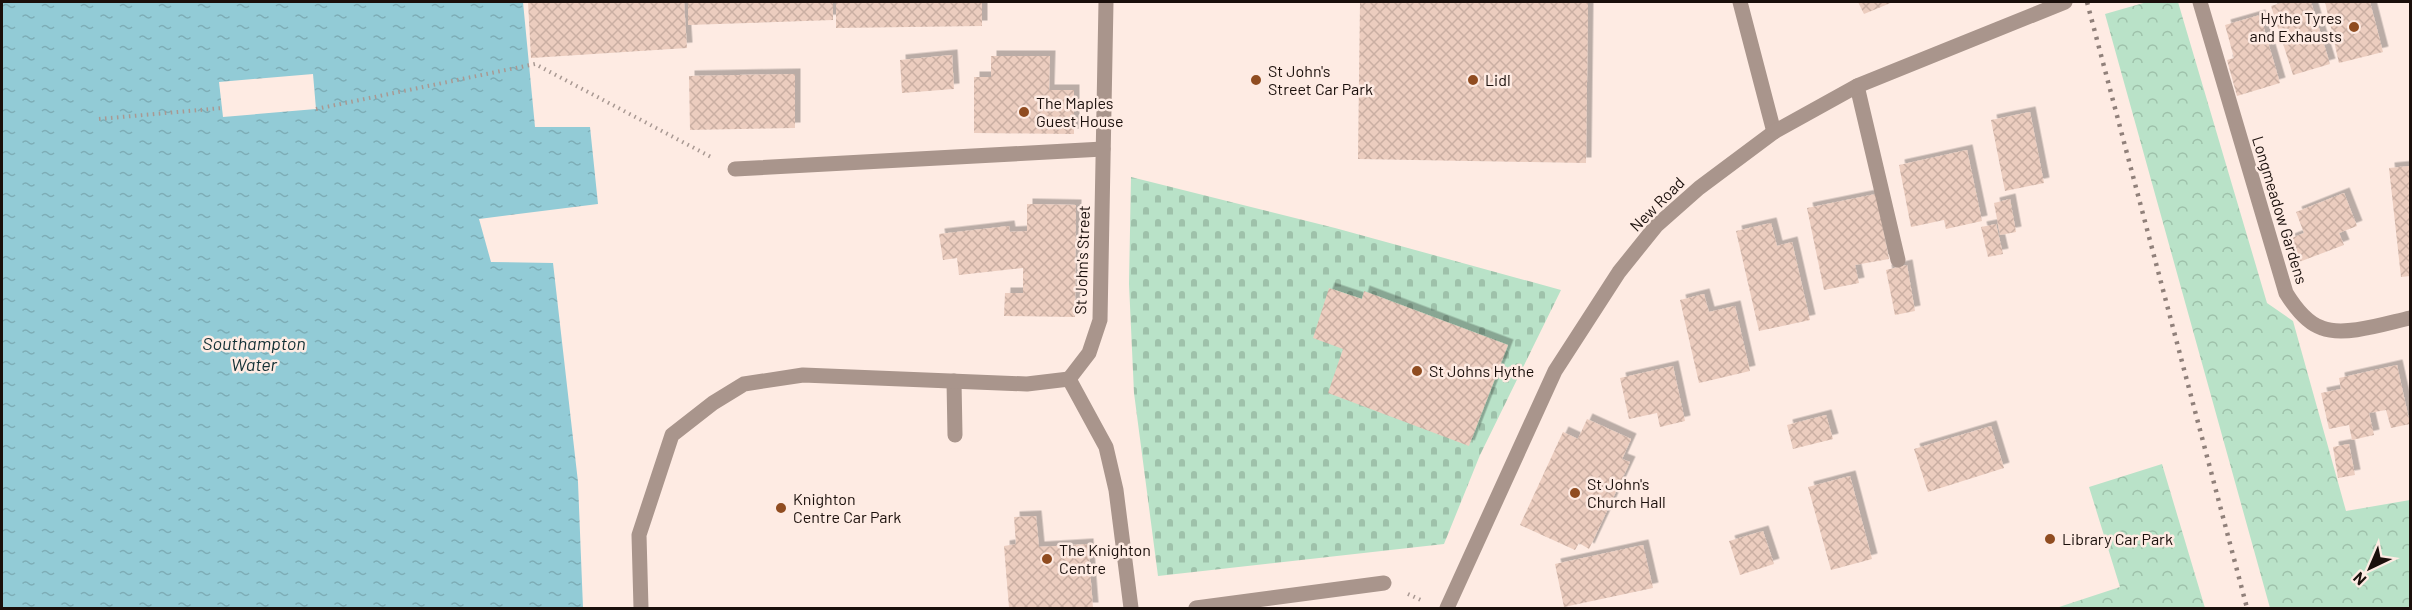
<svg xmlns="http://www.w3.org/2000/svg" width="2412" height="610" font-family="Barlow,sans-serif">
<style>
.forest{fill:url(#forest-crowns)}
.cemetery{fill:url(#cemetery-stones)}
.water{fill:url(#water-ripples)}
.pier{fill:#feebe3}
.building{fill:url(#building-cross-hatch);filter:url(#shadow)}
.lines{fill:none;stroke-linecap:round;stroke-linejoin:round}
.path{stroke:#a99993;stroke-width:4;stroke-dasharray:1.5 4.5;stroke-linecap:butt}
.service{stroke:#a9958c;stroke-width:15}
.minor{stroke:#a9958c;stroke-width:15}
.tertiary{stroke:#a9958c;stroke-width:15}
.rail{stroke:#90807a;stroke-width:4.5;stroke-dasharray:3 6;stroke-linecap:butt}
.poi-dot{fill:#904c20;stroke:#feebe3;stroke-width:2}
.labels{text-anchor:middle;stroke-width:5;stroke-linejoin:round;paint-order:stroke}
.poi-label{font-size:16px;fill:#1a0f0b;stroke:#feebe3;text-anchor:start}
.street-label{font-size:16px;fill:#1a0f0b;stroke:#feebe3}
.water-label{font-size:18px;font-style:italic;fill:#112f34;stroke:#feebe3}
</style>
<defs>
<pattern id="forest-crowns" width="20" height="18" patternUnits="userSpaceOnUse" patternTransform="scale(1.5)"><rect width="20" height="18" fill="#b9e2c8"/><path d="M2 6a3 3 0 1 1 6 0M12 15a3 3 0 1 1 6 0" fill="none" stroke="#9ec1aa"/></pattern>
<pattern id="cemetery-stones" width="16" height="16" patternUnits="userSpaceOnUse" patternTransform="scale(1.5)"><rect width="16" height="16" fill="#b9e2c8"/><path d="M2 7V4a2 2 0 0 1 4 0v3zM10 15v-3a2 2 0 0 1 4 0v3z" fill="#9ec1aa"/></pattern>
<pattern id="water-ripples" width="26" height="14" patternUnits="userSpaceOnUse" patternTransform="scale(1.5)"><rect width="26" height="14" fill="#92cbd6"/><path d="M2 4q2-2 4 0t4 0M15 11q2-2 4 0t4 0" fill="none" stroke="#7dadb6"/></pattern>
<pattern id="building-cross-hatch" width="8" height="8" patternUnits="userSpaceOnUse" patternTransform="scale(1.5)"><rect width="8" height="8" fill="#eccdbf"/><path d="M0 0l8 8M0 8l8-8" fill="none" stroke="#caafa3"/></pattern>
<filter id="shadow"><feDropShadow dx="5.5" dy="-5.5" stdDeviation="0" flood-color="#0004"/></filter>
</defs>
<rect width="100%" height="100%" fill="#feebe3"/>
<path class="forest" d="M2147,2H2178L2267,303L2293,321L2346,511L2410,500V608H2270L2105,14Z
M2162,464L2205,608H2056L2120,587L2089,487Z"/>
<path class="cemetery" d="M1131,177L1335,228L1561,290L1480,455L1444,544L1158,576L1134,393L1129,284Z"/>
<path class="water" d="M2,2H523L535,127H590L598,204L479,219L491,262L553,263L578,482L583,608H2Z"/>
<path class="pier" d="M313,74L316,109L223,117L219,82Z"/>
<path class="building" d="M528,2H684L687,48L531,58Z
M688,2H833V20L688,25Z
M836,2H982V26L836,28Z
M1360,2H1588L1586,163L1358,159Z
M1858,2H1893L1864,14Z
M2285,2H2311L2330,64L2293,75L2271,6Z
M2325,2H2370L2383,52L2339,63Z
M2260,15L2280,83L2237,96L2227,60L2234,58L2225,25Z
M952,55L954,89L902,93L900,60Z
M991,56H1050L1049,90H1074V134L974,133V77H991Z
M795,74V128L690,130L689,76Z
M2030,112L2044,183L2005,191L1991,120Z
M1967,150L1982,221L1946,229L1944,220L1911,227L1899,165Z
M2410,166V276L2401,277L2389,168Z
M2344,193L2357,226L2339,233L2344,245L2299,262L2289,239L2304,233L2296,212Z
M1876,194L1889,259L1855,265L1859,283L1824,290L1807,208Z
M2010,199L2016,232L2000,235L1994,203Z
M1027,204L1076,205L1075,317L1004,316L1005,293H1023V268L959,275L957,258L943,260L939,234L1009,226L1010,232L1027,231Z
M1771,223L1777,246L1792,242L1810,320L1759,331L1736,231Z
M1996,224L2003,254L1988,257L1981,227Z
M1907,265L1915,311L1895,315L1886,270Z
M1329,288L1362,299L1364,291L1508,345L1469,446L1328,393L1343,349L1313,338Z
M1704,294L1709,312L1735,306L1750,371L1699,383L1680,300Z
M2397,365L2410,424L2391,428L2386,410L2369,413L2374,435L2352,440L2349,425L2329,429L2321,393L2341,389L2339,378Z
M1673,366L1685,421L1660,427L1657,413L1629,419L1620,378Z
M1826,415L1833,439L1793,449L1787,425Z
M1587,419L1631,439L1622,459L1630,462L1589,549L1579,543L1575,550L1520,525L1563,432L1578,439Z
M1991,426L2004,468L1928,492L1914,449Z
M2349,444L2355,475L2338,478L2333,447Z
M1850,476L1872,559L1831,570L1808,487Z
M1036,516L1039,547L1088,544L1093,608H1009L1004,546L1016,544L1014,517Z
M1763,531L1774,564L1740,575L1729,541Z
M1643,545L1653,588L1564,607L1555,564Z"/>
<g class="lines">
<path class="path" d="M316,109L535,64L713,158
M99,119L222,108
M1408,594L1423,601"/>
<path class="service" d="M1857,86L1898,260
M735,169L1103,149
M954,381L955,435
M1196,608L1384,583"/>
<path class="minor" d="M1740,2L1774,132
M2200,2L2286,293C2294,306 2306,323 2322,328C2345,337 2387,323 2410,318
M641,608L639,535L672,435L713,403L744,384L803,375L1027,384L1069,379"/>
<path class="tertiary" d="M1106,2L1100,320L1089,353L1069,379L1106,447L1116,490L1131,608
M1447,608L1555,371L1619,272L1656,226L1699,188L1774,132L1857,86L2065,2"/>
<path class="rail" d="M2087,2L2247,608"/>
</g>
<g class="poi-dot">
<circle cx="2354" cy="27" r="6"/>
<circle cx="1256" cy="80" r="6"/>
<circle cx="1473" cy="80" r="6"/>
<circle cx="1024" cy="112" r="6"/>
<circle cx="1417" cy="371" r="6"/>
<circle cx="1575" cy="493" r="6"/>
<circle cx="781" cy="508" r="6"/>
<circle cx="2050" cy="539" r="6"/>
<circle cx="1047" cy="559" r="6"/>
</g>
<g class="labels">
<g class="poi-label">
<text x="2342" y="24" text-anchor="end">Hythe Tyres<tspan x="2342" dy="18">and Exhausts</tspan></text>
<text x="1268" y="77">St John's<tspan x="1268" dy="18">Street Car Park</tspan></text>
<text x="1485" y="86">Lidl</text>
<text x="1036" y="109">The Maples<tspan x="1036" dy="18">Guest House</tspan></text>
<text x="1429" y="377">St Johns Hythe</text>
<text x="1587" y="490">St John's<tspan x="1587" dy="18">Church Hall</tspan></text>
<text x="793" y="505">Knighton<tspan x="793" dy="18">Centre Car Park</tspan></text>
<text x="2062" y="545">Library Car Park</text>
<text x="1059" y="556">The Knighton<tspan x="1059" dy="18">Centre</tspan></text>
</g>
<g class="street-label">
<text transform="translate(1657 204) rotate(-45)" y="6">New Road</text>
<text transform="translate(2280 210) rotate(73)" y="6">Longmeadow Gardens</text>
<text transform="translate(1082 260) rotate(-88)" y="6">St John's Street</text>
</g>
<g class="water-label">
<text x="254" y="350">Southampton<tspan x="254" dy="21">Water</tspan></text>
</g>
</g>
<rect width="2412" height="610" fill="none" stroke="#1a0f0b" stroke-width="6"/>
<g transform="translate(2370 568) rotate(224)" stroke="#feebe3" stroke-width="4.5" paint-order="stroke">
<path d="M0-4.5L10 22L0 15L-10 22Z" fill="#1a0f0b"/>
<text y="-9" font-size="16" font-weight="bold" text-anchor="middle" fill="#1a0f0b">N</text>
</g>
</svg>
